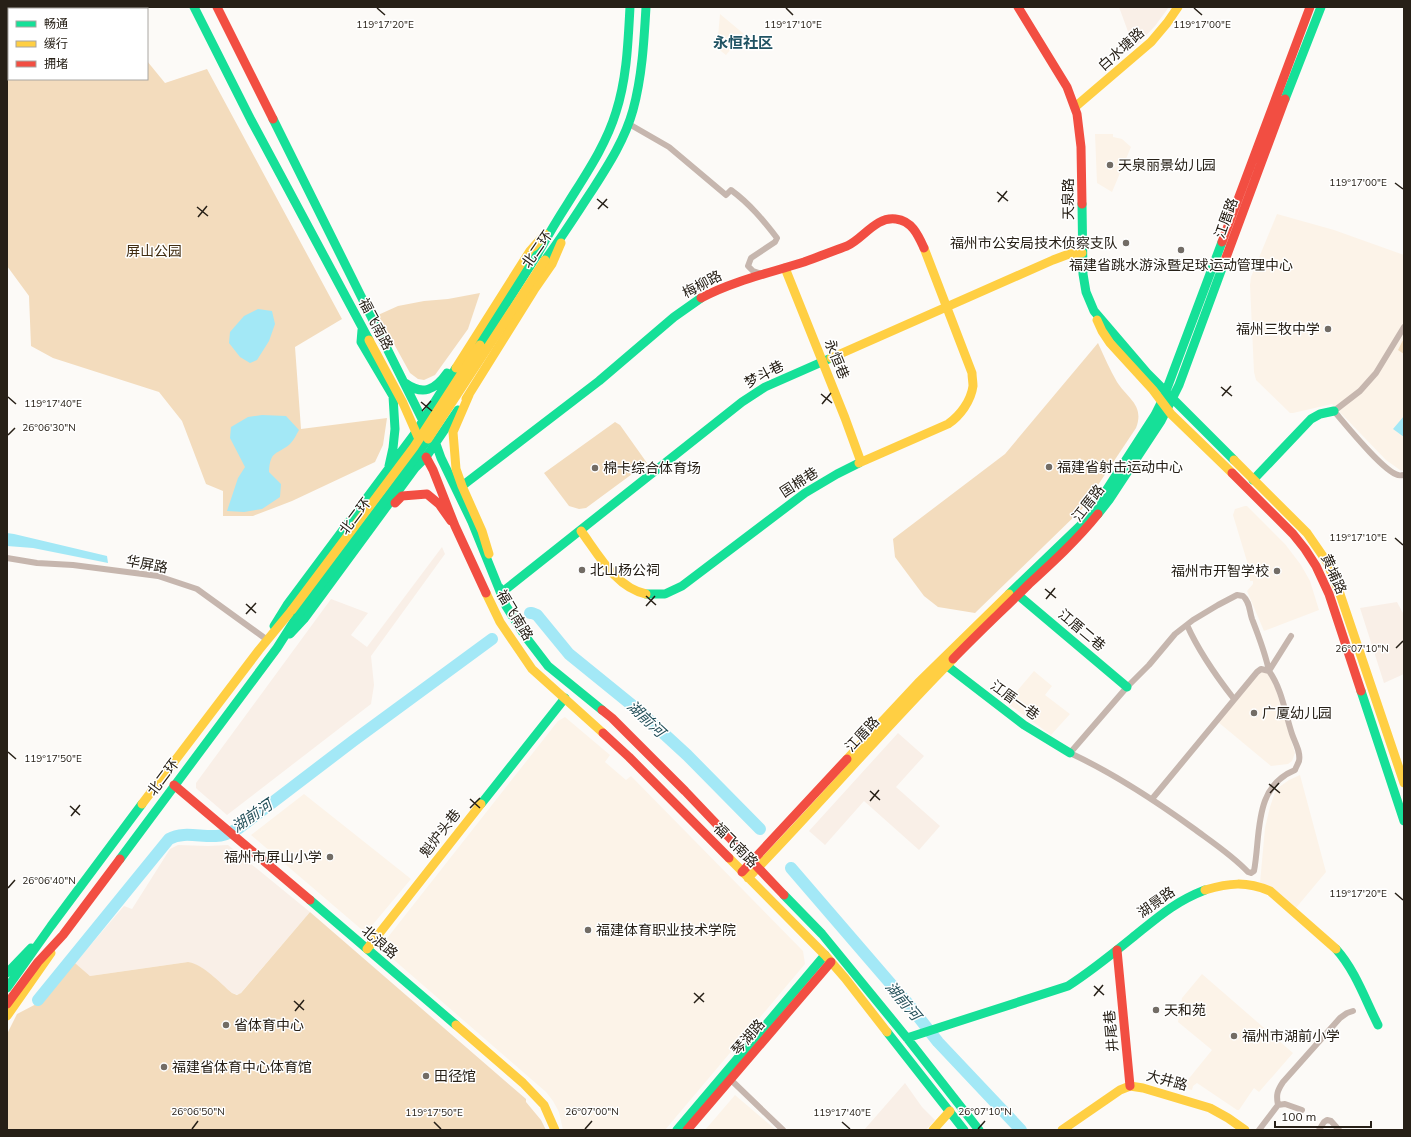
<svg xmlns="http://www.w3.org/2000/svg" width="1411" height="1137" font-family="Mulish,'Noto Sans SC',sans-serif">
<style>
.commercial{fill:#f9efe7}
.built{fill:#fcf3e8}
.green{fill:#f3dcbd}
.water{fill:#a3e8f6}
.lines{fill:none;stroke-linecap:round;stroke-linejoin:round}
.river{stroke:#a3e8f6;stroke-width:12}
.street{stroke:#c6b6ae;stroke-width:6}
.fast{stroke:#16e098;stroke-width:9}
.slow{stroke:#ffcf43;stroke-width:9}
.jam{stroke:#f24e42;stroke-width:9}
.fast-bridge{stroke:#16e098;stroke-width:9}
.slow-bridge{stroke:#ffcf43;stroke-width:9}
.ticks{fill:none;stroke:#272017;stroke-width:1.5}
.poi-dot{fill:#726c65;stroke:#fff;stroke-width:1.5}
.labels{text-anchor:middle;stroke-width:3;stroke-linejoin:round;paint-order:stroke}
.street-label{font-size:14px;fill:#272017;stroke:#fff}
.poi-label{font-size:14px;fill:#272017;stroke:#fff;text-anchor:start}
.park-label{font-size:14px;fill:#402c10;stroke:#fff}
.neighbourhood-label{font-size:15px;font-weight:bold;fill:#205363;stroke:#fff}
.water-label{font-size:15px;font-style:italic;fill:#25515a;stroke:#fff}
.ticks-label{font-size:10px;text-anchor:middle;fill:#272017;stroke:#fff;stroke-width:3;stroke-linejoin:round;paint-order:stroke}
</style>
<rect width="100%" height="100%" fill="#fcfaf7"/>
<path class="commercial" d="M1119,7H1169L1155,26L1134,48Z
M442,547L445,554L371,656L374,685L371,704L227,815L198,790L196,788V783L331,599L368,613L351,635L367,647Z
M1397,602L1404,615V674L1384,683L1360,608Z
M898,733L924,756L896,787L940,826L919,850L864,801L825,845L809,831Z
M178,845L208,846L228,845L310,912L239,995L232,993L202,968L192,963L188,962L90,976L75,963L124,906L132,909L170,849Z
M905,1083L922,1107L935,1120L926,1130H864Z"/>
<path class="built" d="M720,14L744,34L726,55L717,48Z
M1095,134H1113V137L1122,139L1131,147L1112,192L1097,183Z
M1277,214L1334,230L1404,255V471L1400,470L1386,460L1332,404L1293,413H1290L1256,380L1254,372L1250,285L1251,277Z
M1245,506H1247L1285,544L1301,565L1310,581L1319,610L1264,631L1247,591L1253,584V581H1250L1249,568L1233,515L1235,509Z
M1034,671L1052,686L1045,695L1070,714L1051,735L1007,703Z
M1262,672H1266L1273,680L1295,753L1292,761L1288,764L1271,766L1218,722L1259,673Z
M565,717L610,755L605,762L626,780L631,776L803,951L805,964L665,1130H563L559,1112L553,1101L546,1092L386,953L385,950L384,943L388,937L558,721Z
M1300,775L1326,872L1295,909L1260,883L1265,828L1270,807L1275,792L1279,787L1289,780Z
M304,794L411,879L369,929H361L251,835Z
M1202,974L1293,1053L1259,1092L1254,1088L1239,1110H1237L1197,1083L1193,1086L1192,1090L1182,1087L1212,1050L1178,1022L1182,998Z
M735,1095L775,1129L774,1130H705Z"/>
<path class="green" d="M7,7H116L117,9H9V79H147V61L165,83L207,69L342,319L295,347L301,429L387,418L383,445L375,462L292,501L253,516H223V491L206,484L182,421L159,392L53,358L31,346L29,296L7,266Z
M480,293L468,329L435,375L424,380L418,379L410,373L378,315L398,306L424,301L448,299Z
M1404,338V354L1398,350Z
M1098,343C1104,356 1110,370 1117,382C1127,398 1145,405 1136,428L1082,509L975,613L938,607L924,596L895,557L893,539L1005,454Z
M615,422L620,425L647,463L586,508L579,509L569,506L544,473Z
M310,912L526,1099V1102L541,1120L546,1130H7V1034L17,1014L42,1001L75,963L90,976L188,962C203,964 220,983 232,993L237,995L241,993Z"/>
<path class="water" d="M258,309L272,311L275,324L269,341L257,360L250,363L240,357L229,343L230,332L244,316Z
M262,415L286,416L299,430C296,435 294,440 290,444C277,455 270,450 269,472L281,484L280,497L262,509L244,512L227,511L238,478L245,467L230,438L231,427L248,417Z
M1404,416V437L1393,429Z
M7,533L14,534L107,556L108,563L33,548L7,546Z"/>
<g class="lines">
<path class="river" d="M530,613H532L537,615L569,654L638,710L687,755L760,829
M791,868L909,1005L938,1042L1021,1130
M38,1000L169,839C183,831 200,837 216,836C224,836 232,832 239,828L353,741L492,639"/>
<path class="street" d="M629,124L669,147L726,195L731,190C750,204 763,220 777,238L775,242L751,258L748,266L753,271L762,274
M1404,327L1376,373L1360,391L1334,411C1346,425 1383,471 1398,475C1399,476 1402,475 1404,475
M7,558L37,563L73,565L158,576L197,589L266,639
M1187,625C1199,652 1216,676 1234,699
M1269,671L1291,636
M1152,799L1257,672L1261,669L1269,671C1282,689 1285,713 1292,734C1295,743 1301,752 1299,761C1298,764 1296,767 1295,770C1253,787 1261,834 1254,871L1251,873L1248,872C1232,855 1212,842 1193,828C1153,799 1115,774 1070,753L1127,687L1149,665L1175,634L1193,620L1218,605L1237,595L1243,596C1250,602 1249,610 1252,619C1259,637 1265,652 1269,671
M730,1079L783,1130
M1278,1105C1276,1095 1277,1091 1283,1082L1340,1018L1347,1013L1353,1011
M1259,1130L1278,1105L1285,1104L1302,1110
M1319,1130L1324,1122L1327,1120L1331,1121L1339,1130"/>
<path class="fast" d="M194,7L251,120L369,340
M1285,99L1321,7
M273,119L425,425
M1082,204L1083,274L1086,292L1094,311L1147,373L1234,460
M537,255C547,237 557,220 568,203C586,174 606,145 616,112C627,78 628,42 630,7
M545,260C562,237 577,213 593,189C609,164 625,139 633,110C642,77 644,42 646,7
M362,330L361,342L393,396L395,429L393,448L389,466
M405,383C423,396 435,390 447,373
M436,444L441,458L472,522L506,606L525,636L548,666L602,710
M1253,480L1311,419L1320,414L1334,411
M462,486L599,381L674,317L701,298
M1098,514L1109,500L1161,421L1179,385L1224,263
M499,587L501,593L742,402L765,387L831,358
M646,594H665L682,586L805,493L837,474L859,463
M1009,594L1084,522L1102,497L1155,415L1163,399L1222,242
M1018,595L1127,687
M274,626L287,605L416,432L456,368
M290,634L304,619L415,468L426,457L458,410
M946,665L1024,725L1070,753
M1361,691L1404,821
M481,804L565,698
M120,859L277,648L298,615
M784,895L822,934L907,1038L979,1130
M310,900L456,1025
M1336,949C1355,970 1365,999 1378,1025
M7,973L31,948
M7,988L51,926L142,804
M887,1032L964,1130
M907,1038L1068,986C1090,972 1111,955 1132,938C1157,918 1174,902 1205,890
M677,1130L825,955"/>
<path class="slow" d="M1075,107L1151,42L1167,23L1178,7
M785,268L845,418L861,462
M1097,320L1102,331L1110,343L1153,390L1171,414L1232,473
M369,340L403,403L418,437
M831,358L1053,260L1069,254L1082,253
M456,368L530,251L545,234
M469,395L453,432L456,469L462,486L482,531L489,554
M466,399L534,290L552,264L561,243
M1234,460L1307,533L1327,562L1340,594L1404,783
M859,463L948,424C960,416 971,401 973,386C973,382 972,377 972,373L924,248
M581,531C598,554 616,588 646,594
M486,593L500,622L532,669L603,733
M847,759L918,683L1009,594
M142,804L259,650L292,610
M729,858L825,955L845,978L887,1032
M748,878C818,806 883,730 953,659
M1205,890C1229,883 1246,881 1270,891L1336,949
M367,949L481,804
M7,1016L51,953
M456,1025L523,1083L544,1105L555,1130
M933,1130L950,1111
M1062,1130L1120,1090L1130,1086L1143,1088L1210,1108L1228,1118L1245,1130"/>
<path class="jam" d="M217,7L273,119
M1018,7L1067,87L1077,114L1081,147L1082,204
M1222,242L1310,7
M1224,263L1285,99
M701,298C733,281 769,273 804,262C818,257 833,251 847,246C863,239 876,216 896,219C912,221 918,235 924,248
M426,457L433,470L455,526L486,593
M1232,473L1293,534L1305,549L1316,566L1329,594L1361,691
M395,503L402,496L427,494L439,504L451,521
M953,659C978,633 1004,609 1029,584C1053,562 1077,540 1098,514
M602,710L612,718L685,791L784,895
M603,733L629,757L729,858
M174,785L310,900
M742,872L847,759
M1117,950L1130,1086
M7,1004L38,962L63,935L120,859
M687,1130L831,962"/>
<path class="fast-bridge" d="M480,345L537,255
M298,615L391,492L428,439"/>
<path class="slow-bridge" d="M428,439L545,260
M292,610L414,447L480,345"/>
</g>
<path class="ticks" d="M377,8L385,15M786,8L793,15M1194,8L1202,15M1395,183L1403,189M997,192L1008,201M597,199L608,208M998,202L1007,191M197,207L208,216M598,209L607,199M198,217L207,206M1221,387L1232,396M821,394L832,403M1222,396L1231,386M8,397L16,404M421,402L432,411M822,404L831,393M422,411L431,401M8,435L15,428M1395,538L1403,545M1045,589L1056,598M646,596L656,605M1046,599L1055,588M246,604L256,613M646,606L655,596M246,614L256,603M1396,648L1403,641M8,752L16,759M1269,784L1280,793M870,791L880,800M1270,793L1279,783M470,799L480,808M870,801L879,790M70,806L80,815M470,808L480,798M71,816L80,805M8,888L15,880M1395,893L1403,900M1094,986L1104,995M694,993L704,1002M1094,996L1103,985M294,1001L304,1010M694,1003L704,993M295,1011L304,1000M434,1122L441,1129M842,1122L850,1129M192,1129L198,1121M585,1129L592,1121M978,1129L985,1121"/>
<g class="poi-dot">
<circle cx="1110" cy="165" r="4"/>
<circle cx="1126" cy="243" r="4"/>
<circle cx="1181" cy="250" r="4"/>
<circle cx="1328" cy="329" r="4"/>
<circle cx="1049" cy="467" r="4"/>
<circle cx="595" cy="468" r="4"/>
<circle cx="582" cy="570" r="4"/>
<circle cx="1277" cy="571" r="4"/>
<circle cx="1254" cy="713" r="4"/>
<circle cx="330" cy="857" r="4"/>
<circle cx="588" cy="930" r="4"/>
<circle cx="1156" cy="1010" r="4"/>
<circle cx="226" cy="1025" r="4"/>
<circle cx="1234" cy="1036" r="4"/>
<circle cx="164" cy="1067" r="4"/>
<circle cx="426" cy="1076" r="4"/>
</g>
<g class="labels">
<g class="street-label">
<text transform="translate(1121 49) rotate(-42)" y="5">白水塘路</text>
<text transform="translate(1068 199) rotate(-90)" y="5">天泉路</text>
<text transform="translate(1226 218) rotate(-70)" y="5">江厝路</text>
<text transform="translate(537 249) rotate(-55)" y="5">北二环</text>
<text transform="translate(702 284) rotate(-28)" y="5">梅柳路</text>
<text transform="translate(376 324) rotate(62)" y="5">福飞南路</text>
<text transform="translate(837 359) rotate(68)" y="5">永恒巷</text>
<text transform="translate(764 374) rotate(-28)" y="5">梦斗巷</text>
<text transform="translate(799 482) rotate(-33)" y="5">国棉巷</text>
<text transform="translate(1088 503) rotate(-52)" y="5">江厝路</text>
<text transform="translate(355 516) rotate(-53)" y="5">北二环</text>
<text transform="translate(147 564) rotate(10)" y="5">华屏路</text>
<text transform="translate(1334 574) rotate(66)" y="5">黄埔路</text>
<text transform="translate(515 615) rotate(59)" y="5">福飞南路</text>
<text transform="translate(1082 630) rotate(40)" y="5">江厝二巷</text>
<text transform="translate(1015 700) rotate(36)" y="5">江厝一巷</text>
<text transform="translate(862 734) rotate(-47)" y="5">江厝路</text>
<text transform="translate(163 777) rotate(-53)" y="5">北二环</text>
<text transform="translate(440 833) rotate(-52)" y="5">魁炉头巷</text>
<text transform="translate(736 845) rotate(45)" y="5">福飞南路</text>
<text transform="translate(1156 902) rotate(-35)" y="5">湖景路</text>
<text transform="translate(380 942) rotate(41)" y="5">北浪路</text>
<text transform="translate(1111 1031) rotate(-95)" y="5">井尾巷</text>
<text transform="translate(748 1037) rotate(-49)" y="5">琴湖路</text>
<text transform="translate(1167 1080) rotate(15)" y="5">大井路</text>
</g>
<g class="poi-label">
<text x="1118" y="170">天泉丽景幼儿园</text>
<text x="1118" y="248" text-anchor="end">福州市公安局技术侦察支队</text>
<text x="1181" y="270" text-anchor="middle">福建省跳水游泳暨足球运动管理中心</text>
<text x="1320" y="334" text-anchor="end">福州三牧中学</text>
<text x="1057" y="472">福建省射击运动中心</text>
<text x="603" y="473">棉卡综合体育场</text>
<text x="590" y="575">北山杨公祠</text>
<text x="1269" y="576" text-anchor="end">福州市开智学校</text>
<text x="1262" y="718">广厦幼儿园</text>
<text x="322" y="862" text-anchor="end">福州市屏山小学</text>
<text x="596" y="935">福建体育职业技术学院</text>
<text x="1164" y="1015">天和苑</text>
<text x="234" y="1030">省体育中心</text>
<text x="1242" y="1041">福州市湖前小学</text>
<text x="172" y="1072">福建省体育中心体育馆</text>
<text x="434" y="1081">田径馆</text>
</g>
<g class="park-label">
<text x="154" y="256">屏山公园</text>
</g>
<g class="neighbourhood-label">
<text x="743" y="48">永恒社区</text>
</g>
<g class="water-label">
<text transform="translate(646 719) rotate(43)" y="5">湖前河</text>
<text transform="translate(252 816) rotate(-34)" y="5">湖前河</text>
<text transform="translate(903 1001) rotate(50)" y="5">湖前河</text>
</g>
</g>
<g class="ticks-label">
<text x="385" y="28">119°17'20"E</text>
<text x="793" y="28">119°17'10"E</text>
<text x="1202" y="28">119°17'00"E</text>
<text x="1358" y="186">119°17'00"E</text>
<text x="53" y="407">119°17'40"E</text>
<text x="49" y="431">26°06'30"N</text>
<text x="1358" y="541">119°17'10"E</text>
<text x="1362" y="652">26°07'10"N</text>
<text x="53" y="762">119°17'50"E</text>
<text x="49" y="884">26°06'40"N</text>
<text x="1358" y="897">119°17'20"E</text>
<text x="198" y="1115">26°06'50"N</text>
<text x="592" y="1115">26°07'00"N</text>
<text x="985" y="1115">26°07'10"N</text>
<text x="434" y="1116">119°17'50"E</text>
<text x="842" y="1116">119°17'40"E</text>
</g>
<rect width="1411" height="1137" fill="none" stroke="#272017" stroke-width="16"/>
<rect x="8" y="8" width="140" height="72" fill="#ffffff" stroke="#a9a6a2"/>
<rect x="16" y="21" width="20" height="6" fill="#16e098" stroke="#a9a6a2"/>
<text x="44" y="28" font-size="12" fill="#272017">畅通</text>
<rect x="16" y="41" width="20" height="6" fill="#ffcf43" stroke="#a9a6a2"/>
<text x="44" y="48" font-size="12" fill="#272017">缓行</text>
<rect x="16" y="61" width="20" height="6" fill="#f24e42" stroke="#a9a6a2"/>
<text x="44" y="68" font-size="12" fill="#272017">拥堵</text>
<path d="M1275 1121v6h96v-6" fill="none" stroke="#272017" stroke-width="2"/>
<text x="1281" y="1121" font-size="12" fill="#272017" stroke="#ffffff" stroke-width="3" paint-order="stroke">100 m</text>
</svg>
